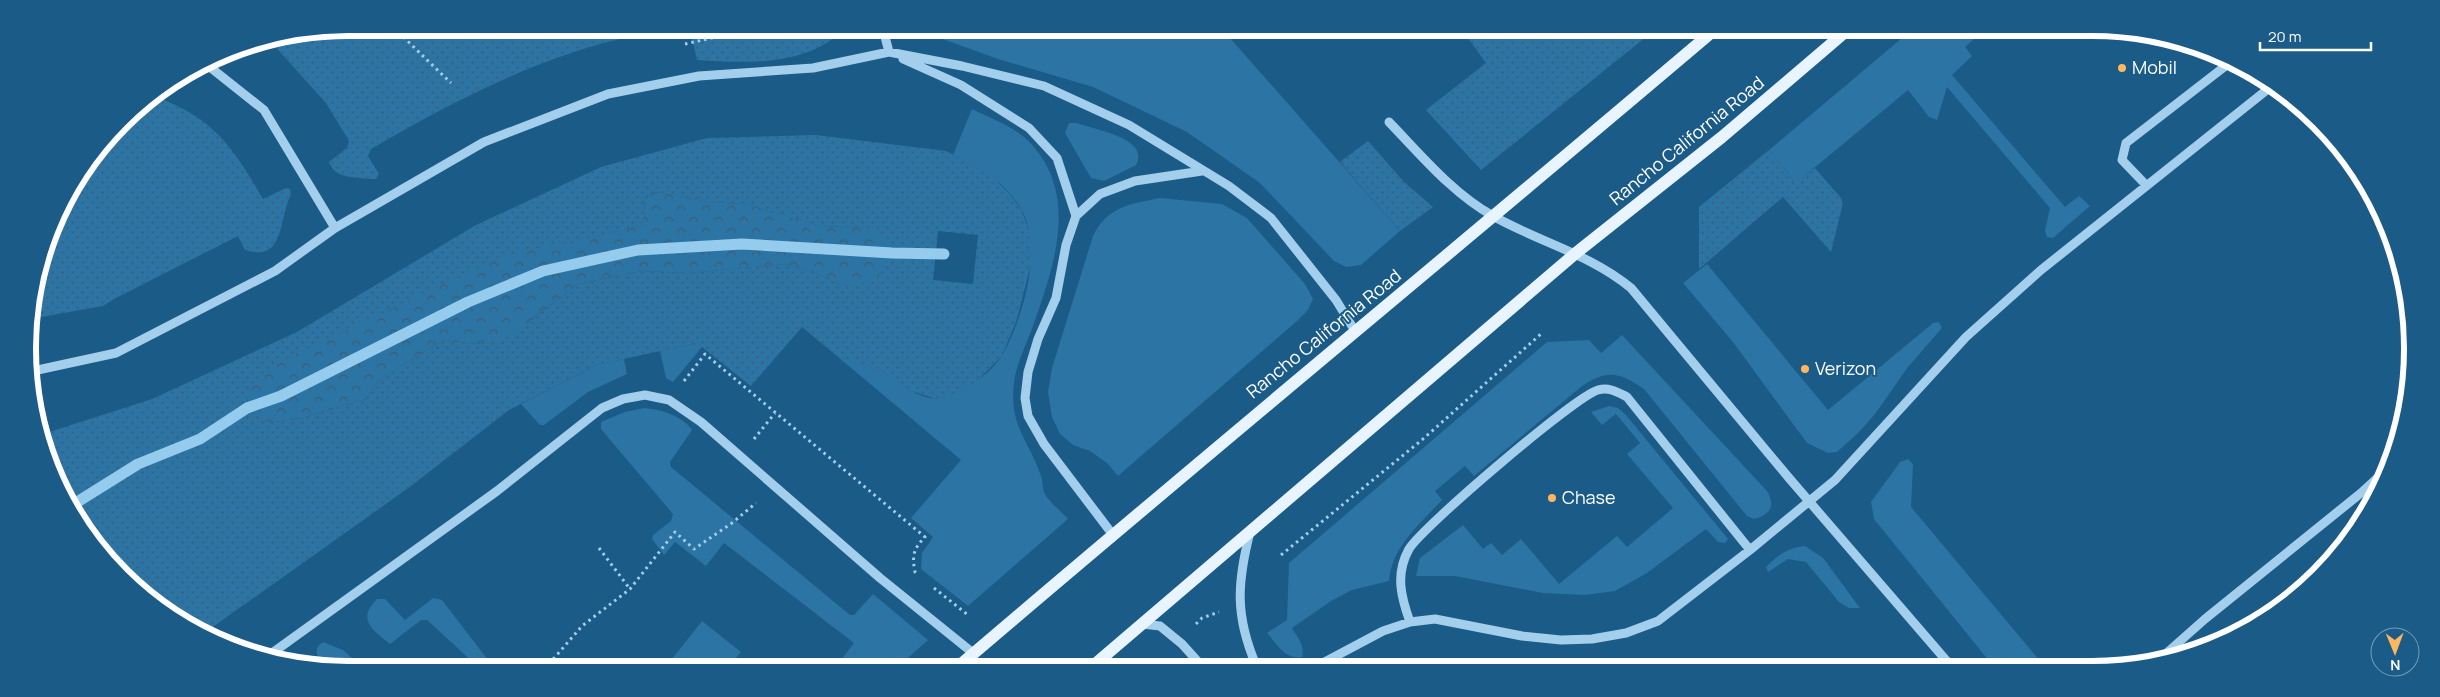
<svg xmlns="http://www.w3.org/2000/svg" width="2440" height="697" font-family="Manrope,sans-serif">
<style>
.grass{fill:url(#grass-dots);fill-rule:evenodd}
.forest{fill:url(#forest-crowns)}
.garden{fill:#2b74a4}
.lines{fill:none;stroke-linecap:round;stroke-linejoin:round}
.stream{stroke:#95ccee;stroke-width:11}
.path{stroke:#a3cfec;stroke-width:3;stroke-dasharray:2.5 4;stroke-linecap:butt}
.minor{stroke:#a3cfec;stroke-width:9}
.major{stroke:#e8f4ff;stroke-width:12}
.poi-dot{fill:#feb75f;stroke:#1b5b87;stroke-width:2}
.labels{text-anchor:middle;stroke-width:4;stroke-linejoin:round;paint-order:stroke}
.poi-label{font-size:18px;fill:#fff;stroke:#1b5b87;text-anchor:start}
.street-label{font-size:18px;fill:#fff;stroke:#1b5b87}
.rim{fill:none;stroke:#fff;stroke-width:6}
</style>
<defs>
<pattern id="grass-dots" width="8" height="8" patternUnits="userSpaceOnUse" patternTransform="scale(1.25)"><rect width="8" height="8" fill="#2b74a4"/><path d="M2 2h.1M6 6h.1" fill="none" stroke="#3d5e74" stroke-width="1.8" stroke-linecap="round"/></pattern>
<pattern id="forest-crowns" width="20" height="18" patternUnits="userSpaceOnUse" patternTransform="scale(1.25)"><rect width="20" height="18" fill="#2b74a4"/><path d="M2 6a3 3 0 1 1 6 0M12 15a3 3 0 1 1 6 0" fill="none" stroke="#3d5e74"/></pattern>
</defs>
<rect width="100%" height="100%" fill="#1b5b87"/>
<path class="grass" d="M349,28L663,29C633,36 603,42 574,52C502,76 436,111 371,149L368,156L379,174L376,179H371C354,177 335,179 329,162L347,148L349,141L326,103L272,43Z
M690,29H843C809,67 744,63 697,60Z
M1463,31L1652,32L1481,170L1426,110L1486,63Z
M154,96C214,118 232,146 263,199L286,188L290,189L291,195C278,218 286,263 245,250L238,236L114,299L103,306L30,319L61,206L137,107Z
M816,135L946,151L988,173L1009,193L1021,209L1031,235L1032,260L1017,319L1002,356L974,384L959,393L937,399L911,391L880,371L838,357L802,327L751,386L697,343L596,365L509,410L407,489L207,631L170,616L94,544L40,435L152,399L297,332L476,225L601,167L707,138ZM657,192L708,202L743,204L821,226L864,228L840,285L813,271L785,264L688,273L642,271L578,284L527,323L477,344L443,340L379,380L366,399L301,418L268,423L569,242L641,226L645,214L644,198ZM938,231L978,235L973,284L933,280Z
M1368,141L1404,182L1433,207L1400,231L1340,162Z
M1769,150L1793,179H1801L1815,168L1841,198L1843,203L1831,252L1783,197L1699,269V207Z"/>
<path class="forest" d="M658,192L708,202L743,204L821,226L864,228L885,235L891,248L892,259L875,281L840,285L813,271L785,264L688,273L642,271L578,284L508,337L477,344L443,340L379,380L366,399L301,418L268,423L247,408V390L263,373L295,354L503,256L641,226L645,214L644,198Z"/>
<path class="garden" d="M931,29L1223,30L1400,231L1361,265L1346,267L1334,261L1260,183L1187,132L1093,87L998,59L940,38Z
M1908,33H1981L1965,47L1972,56L1952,75L2065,207L2079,196L2090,206L2053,238L2047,237L2045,231L2050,208L1947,87L1937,120L1929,117L1908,90L1801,179H1793L1769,150Z
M972,109C992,119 1018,128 1033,146C1079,198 1053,269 1033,326C1027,343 1016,364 1014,383C1009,427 1029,440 1041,476C1043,481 1042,489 1045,494C1050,503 1061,511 1068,519L968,606L921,569L922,553L933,537L911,518L961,460L838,357C852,361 865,364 878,370C896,378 917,401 939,398C961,395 992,373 1003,354C1023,317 1044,248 1021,209C1006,182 980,169 953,155Z
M1069,123H1077C1096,130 1150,138 1136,165L1104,181L1091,178L1065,133Z
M1160,198L1222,204L1247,218L1305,284L1313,299L1308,310L1297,321L1118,476L1107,463L1090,451L1073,445L1060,434L1052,417L1048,392L1052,368L1093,236C1108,206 1130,204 1160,198Z
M1707,264L1828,410L1933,323L1939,322L1942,328L1908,367L1875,414L1858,433L1837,452L1828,453L1807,443L1733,342L1683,283Z
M1622,335L1767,491C1776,506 1770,515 1754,519L1747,516L1644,389C1619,372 1608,369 1582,386L1474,476L1465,466L1435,491L1442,500C1420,524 1392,546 1389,581L1352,590L1331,601L1292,628C1298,638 1305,645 1302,657C1284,659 1278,645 1267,633L1287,620L1289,563L1547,342L1589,340L1601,353Z
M697,343L702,347L673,382L666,378L660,351Z
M624,359L627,374L588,392L544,425H540L521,404L596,365Z
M1609,406L1618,408L1626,415L1728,539L1725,543L1718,542L1706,529L1647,573L1615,591L1585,595L1543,593L1455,576H1416L1420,558L1463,525L1483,549L1491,543L1502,555L1521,539L1559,584L1617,536L1627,547L1673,508L1627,454L1640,443L1616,414L1602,425L1591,412Z
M644,408C660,409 683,416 692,430L670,462L671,467L850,615H854L873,594L928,640L900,665L838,664L854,643L724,543L706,566L675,542L664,555L652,539L653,535L671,521L673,514L601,429V422L625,412Z
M1908,459L1913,464L1911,507L2045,667H1994L1874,519L1871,502L1900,462Z
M1805,546L1823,558L1860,608H1849L1839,602L1806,562L1788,559L1768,572L1766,567C1778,555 1787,548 1805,546Z
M433,598L442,600L491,664H475L427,620H421L390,644C373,630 356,620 377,599H385L405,620Z
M702,621L741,652L731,664H668Z
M323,642L343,650L359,664L323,663C316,656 313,648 323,642Z"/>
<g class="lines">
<path class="stream" d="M74,504L138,464L200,439L247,408L281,396L468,302L543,271L638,250L742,244L892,253L944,254"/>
<path class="path" d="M394,28L451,83
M685,44L752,29
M684,381L705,354L925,537C913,549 912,556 915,572L917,574
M754,439L775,413
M599,548L630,589
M1281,555L1423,439L1542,333
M934,588L968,615
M1196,624L1202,618L1219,612
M549,664L582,626L630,589L675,532L694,549L732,523L756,503"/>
<path class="minor" d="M883,29L889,52
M903,59L961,85L1029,128L1057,158L1076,216L1066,245L1056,298L1038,339L1028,372L1025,398L1028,416L1044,444L1113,535
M206,64L264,110L335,228
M1389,122C1421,155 1452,193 1493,216C1539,242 1590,254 1631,288L1789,478L1951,666
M2146,185L2122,160L2126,143L2228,64
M1076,216L1100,194L1135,181L1202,171
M33,371L116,353L275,271L335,228L484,142L608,94L699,76L813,68L889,52L962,66L1044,86L1129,125L1229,186L1271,218L1336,300L1355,331
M1250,532C1237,583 1235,616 1256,665
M1410,622C1401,597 1395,574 1409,549C1422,527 1576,396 1598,390C1610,387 1617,392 1627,397L1750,550
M1142,624L1160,626L1182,644L1201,665
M268,656L497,491L602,408L623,399L645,395L669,400L701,422L880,578L973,653
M2161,658L2205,619L2361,493L2386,470
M1319,665L1383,631L1410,622L1435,619L1522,636L1561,640L1592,639L1626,633L1658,621L1750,550L1835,480L1966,337L2041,270L2273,85"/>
<path class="major" d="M960,665C1209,452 1462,244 1712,32
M1094,665L1576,253L1722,137L1844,33"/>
</g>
<g class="poi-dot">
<circle cx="2122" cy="68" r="5"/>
<circle cx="1805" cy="369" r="5"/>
<circle cx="1552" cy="498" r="5"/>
</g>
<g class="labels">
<g class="poi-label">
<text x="2132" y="74">Mobil</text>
<text x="1815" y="375">Verizon</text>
<text x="1562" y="504">Chase</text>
</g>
<g class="street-label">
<text transform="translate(1687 141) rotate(-39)" y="6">Rancho California Road</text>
<text transform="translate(1324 334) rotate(-39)" y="6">Rancho California Road</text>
</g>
</g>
<path d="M0 0H2440V697H0ZM348 36H2092A312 312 0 0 1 2404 348V349A312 312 0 0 1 2092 661H348A312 312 0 0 1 36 349V348A312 312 0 0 1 348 36Z" fill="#1b5b87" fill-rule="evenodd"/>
<path class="rim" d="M348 36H2092A312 312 0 0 1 2404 348V349A312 312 0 0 1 2092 661H348A312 312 0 0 1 36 349V348A312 312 0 0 1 348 36Z"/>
<g transform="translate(2395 652) rotate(179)"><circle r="24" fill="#1b5b87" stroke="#769db7"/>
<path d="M0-4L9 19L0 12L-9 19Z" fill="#feb75f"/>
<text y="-8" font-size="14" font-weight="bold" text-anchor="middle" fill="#ffffff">N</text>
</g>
<path d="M2260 42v8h111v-8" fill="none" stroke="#ffffff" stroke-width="2.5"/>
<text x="2268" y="42" font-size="15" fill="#ffffff" stroke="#1b5b87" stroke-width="4" paint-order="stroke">20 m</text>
</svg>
